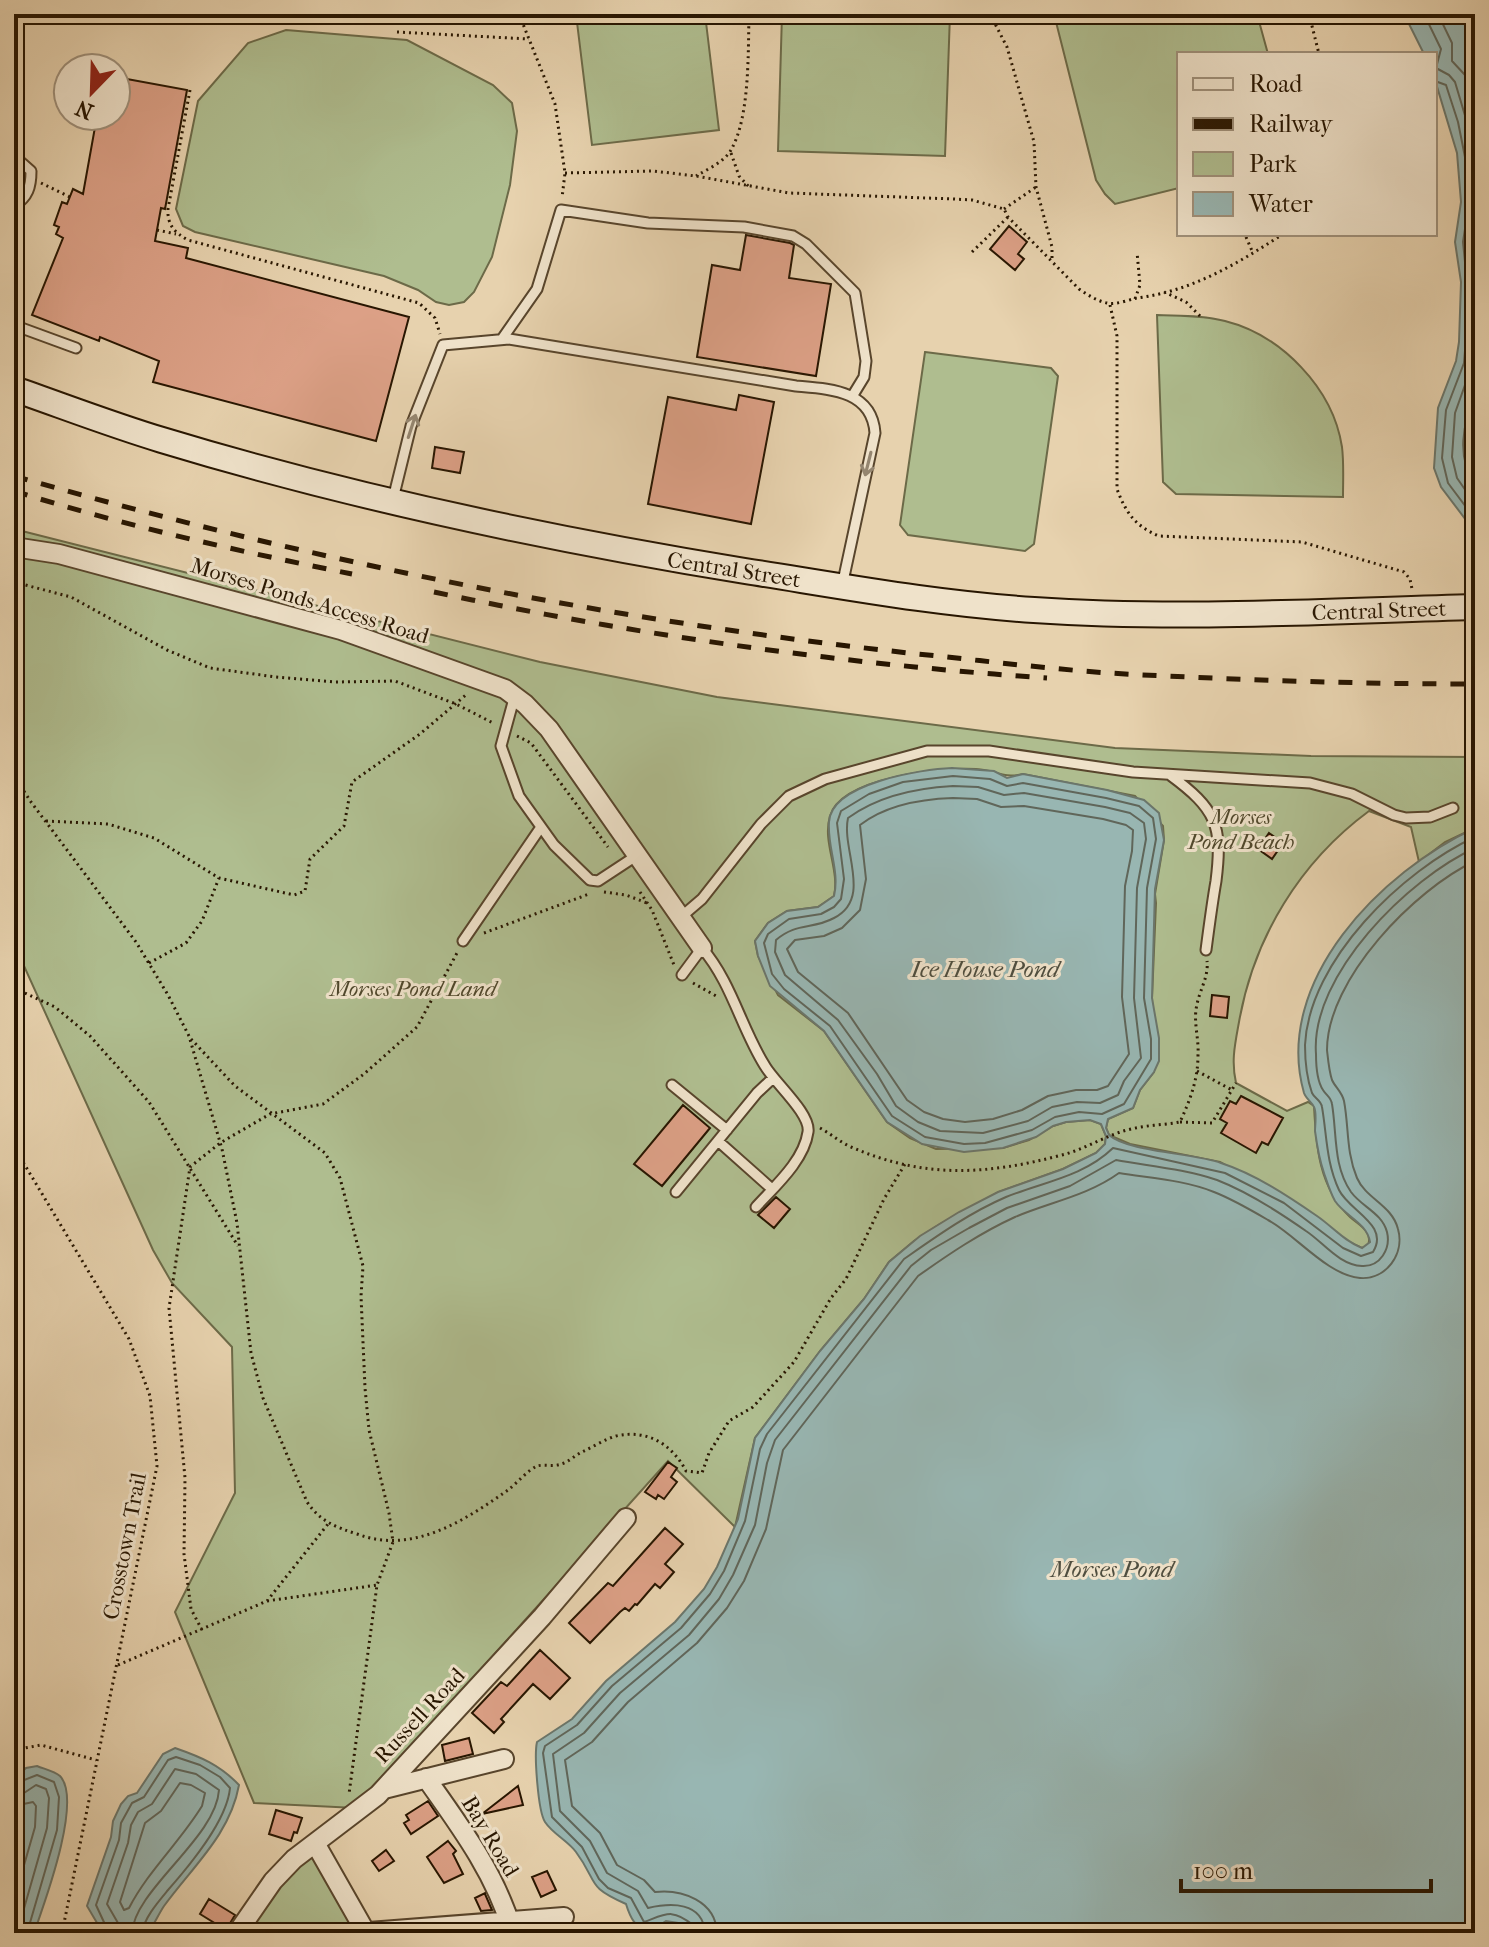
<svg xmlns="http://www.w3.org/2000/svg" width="1489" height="1947" font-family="'IM FELL French Canon',serif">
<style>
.green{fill:#afbd8f;stroke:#6c6a48;stroke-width:2}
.water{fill:#98b6b2;stroke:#6b766b;stroke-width:2}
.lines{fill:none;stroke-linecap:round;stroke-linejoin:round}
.shore{stroke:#60665a;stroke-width:2}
.building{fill:#dca086;stroke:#281601;stroke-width:2}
.service-casing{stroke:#58452c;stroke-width:13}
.minor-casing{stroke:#58452c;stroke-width:22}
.secondary-casing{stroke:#281601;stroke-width:28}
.path{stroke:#281601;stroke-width:3;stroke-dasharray:2 4;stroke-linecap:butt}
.service{stroke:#efe2ca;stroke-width:9}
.minor{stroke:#efe2ca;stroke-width:18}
.secondary{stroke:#efe2ca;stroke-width:24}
.rail{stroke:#281601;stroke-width:5;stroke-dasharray:14 14;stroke-linecap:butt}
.oneway{stroke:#958670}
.labels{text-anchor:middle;stroke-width:6;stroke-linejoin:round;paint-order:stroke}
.street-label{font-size:22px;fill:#281601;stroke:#efe2ca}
.park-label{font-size:22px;font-style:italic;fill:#50482c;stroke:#efe2ca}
.water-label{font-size:24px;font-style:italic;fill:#4f4e3f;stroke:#efe2ca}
</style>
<rect width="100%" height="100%" fill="#e7d2ae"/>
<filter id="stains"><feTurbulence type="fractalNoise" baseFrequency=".0025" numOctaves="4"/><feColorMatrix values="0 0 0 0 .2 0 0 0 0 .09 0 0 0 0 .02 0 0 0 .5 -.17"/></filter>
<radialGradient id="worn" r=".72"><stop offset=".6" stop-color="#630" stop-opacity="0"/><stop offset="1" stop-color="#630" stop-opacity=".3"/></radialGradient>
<path class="green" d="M576,14H705L719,130L592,145Z
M782,14H950L945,156L778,151Z
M1054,14H1257L1268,54H1179V188L1115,204L1105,194L1096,180Z
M286,30L407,40L493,85L512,103L517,131L510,185L492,257L474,292L464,302L449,305L436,302L418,290L384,276L195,232L183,226L176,209L198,101L248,43Z
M1157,315C1179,316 1203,315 1225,321C1281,335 1333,388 1342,447C1344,463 1343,480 1343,497L1176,494L1163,482Z
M925,352L1051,368L1058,376L1034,544L1025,551L908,535L900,525Z
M14,529L540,662L717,697L1115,748L1311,756L1475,757V828L1445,842L1419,862L1411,827L1369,811C1300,862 1254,937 1239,1022C1235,1044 1231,1061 1236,1083L1287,1111L1308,1102L1314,1106C1316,1146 1319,1188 1350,1217C1360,1226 1373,1231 1368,1246L1362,1248L1347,1241L1303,1208L1220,1162L1130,1144L1109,1135L1106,1128L1108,1119L1133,1108L1140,1090L1154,1072L1152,998L1156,903L1155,894L1164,840L1163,826L1135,796L1023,774C1001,779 998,770 976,769C942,767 841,777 830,816C822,842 840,870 834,896L818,907L787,911L768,923L755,941L758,956L778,995L824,1031L887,1122L910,1138L936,1149L1003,1148L1029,1140L1053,1126L1066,1122L1090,1120L1101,1124L1106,1136L1105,1144L1096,1153L1063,1169L999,1192L940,1224L914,1241L889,1262L864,1299L820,1351L755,1438L735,1527L668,1461L356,1808L254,1803L175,1612L235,1493L232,1347L172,1283L153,1250L14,944Z
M315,1843L356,1933H237Z"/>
<path class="water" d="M1404,14H1475V532L1441,487L1434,468L1438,408L1456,361L1459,342L1461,282L1455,242L1461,202L1457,153L1435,80V54H1424Z
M952,768L994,771L1007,778L1023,774L1107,790L1144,800L1159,813L1164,840L1155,889L1152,998L1159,1038V1061L1154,1072L1140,1090L1133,1108L1108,1119L1106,1128L1109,1135C1128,1152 1194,1153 1221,1163C1255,1174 1288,1196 1317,1216C1333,1227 1344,1241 1362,1248L1370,1242C1367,1223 1345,1216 1335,1201C1330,1192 1327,1182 1324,1173C1319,1159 1317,1146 1315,1131C1315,1125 1317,1113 1314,1107C1312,1102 1306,1099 1304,1093C1272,981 1382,871 1475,828V1933H688L678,1923L666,1921L649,1932C635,1928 630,1917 626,1904C585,1886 599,1883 576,1852C568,1841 553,1834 545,1822C538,1811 534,1755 537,1742L572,1719L606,1681L675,1622L704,1589L717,1567L738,1519L755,1438L820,1351L864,1299L889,1262L920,1236L959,1212L998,1192L1063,1169L1096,1153L1105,1144L1106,1136L1101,1124L1090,1120L1066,1122L1053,1126L1036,1137L1003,1148L964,1152L922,1144L887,1122L824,1031L770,986L758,956L755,941L768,923L787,911L818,907L834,896C840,871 827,847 829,822C831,783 923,769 952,768Z
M175,1748C201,1757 220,1765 239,1785C230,1835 192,1867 164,1906C158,1915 154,1925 148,1933H103L87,1906L111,1837L113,1821L121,1804L128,1796L137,1793L163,1754Z
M37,1766C44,1769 54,1771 60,1776C83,1800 44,1904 34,1933H14V1779L26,1768Z"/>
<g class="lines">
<path class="shore" d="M1424,14L1441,49L1436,68L1449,75L1455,82L1475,149
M1438,14L1452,43V61L1465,75L1475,103
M1435,81L1446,85L1458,122L1468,172L1469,203L1463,242L1469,302L1464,363L1446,410L1442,458L1448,483L1475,519
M1475,357L1455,413L1452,457L1457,478L1475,504
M1475,395C1463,423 1456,458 1475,484
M953,776L990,779L1007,786L1023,783L1106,798L1139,806L1153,818L1156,839L1147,888L1144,998L1151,1039V1059L1124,1104L1102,1114L1079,1112L1055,1117L1032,1130L985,1143L964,1144L925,1137L892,1116L830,1026L784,989L772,974L764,943L768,934L789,919L821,914L834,907L841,899L844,879L837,823L841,811L869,794L903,782Z
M953,786L978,787L1004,795L1024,793L1105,807L1130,813L1144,823L1146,839L1137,888L1134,998L1141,1058L1124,1081L1118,1095L1100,1103L1077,1102L1052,1107L1028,1121L983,1133L940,1131L918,1122L896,1106L877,1074L838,1020L785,975L775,952L776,940C797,922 812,930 834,918C873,898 841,850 848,818C878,796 916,788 953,786Z
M953,798L977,799L1001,807L1024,806L1103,819L1126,825L1133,830L1132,851L1125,886L1122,997L1129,1054L1108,1086L1097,1090H1076L1048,1096L1022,1110L993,1119L965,1122L943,1119L924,1112L907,1100L848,1013L798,972L787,949L795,940L824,936L842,928L860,910L866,879L860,825C886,805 921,799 953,798Z
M180,1783L191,1785L205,1793L202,1806C180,1842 148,1871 129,1908L124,1910L120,1902L145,1823L161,1811Z
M14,1784L37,1775L54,1782L59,1797L57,1830L27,1933
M14,1794L24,1793L36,1785L46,1789L49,1798L47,1828L17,1933
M14,1806L33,1802L36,1806L35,1827L14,1900
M109,1933L96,1905L119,1840L121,1823L132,1803L144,1797L168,1760L176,1757L200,1765L220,1777L230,1788C227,1821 190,1865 168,1890C158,1902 144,1918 142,1933
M119,1933L118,1923L107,1904L128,1843L131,1825L138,1812L152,1804L175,1769L196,1774L219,1790C216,1838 134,1890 132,1933
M695,1933L693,1925C672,1908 666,1914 644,1922L631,1898L608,1888L599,1879L582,1847L552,1817L543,1753L545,1746L577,1725L612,1686L681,1628L710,1594L724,1571L745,1521L760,1449L767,1434L904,1259C937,1236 969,1213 1006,1197C1043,1182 1083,1177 1113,1148L1225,1173L1284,1203L1343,1248L1361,1256L1373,1252C1390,1225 1349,1211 1339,1190C1326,1162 1327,1136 1322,1107C1321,1100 1315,1099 1312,1093C1307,1079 1305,1059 1305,1045C1309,960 1403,870 1475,837
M705,1933C703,1901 670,1903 648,1908L638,1891L607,1873L590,1841L560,1811L553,1754L584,1733L620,1693L689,1635L719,1599L733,1575L755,1525L767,1463L775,1440L911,1266L931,1250L969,1228L1007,1208L1070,1186L1116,1160C1149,1166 1185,1169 1217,1180C1248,1192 1279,1212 1306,1231C1323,1242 1339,1265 1362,1266C1380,1267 1391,1249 1387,1232C1382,1213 1362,1207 1351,1192C1333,1166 1337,1134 1332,1104C1331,1097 1326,1095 1323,1090C1317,1081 1316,1064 1316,1054C1310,975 1409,878 1475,848
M717,1933C716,1901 682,1889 655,1892L644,1880L617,1865L600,1833L572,1806L565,1760L592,1742L628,1702L697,1643L727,1608L744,1581L766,1529L783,1450L918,1276C949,1254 980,1233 1015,1217C1050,1202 1087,1196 1119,1173C1149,1178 1185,1180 1214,1192C1232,1199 1251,1210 1268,1220C1296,1235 1327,1275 1360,1278C1386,1280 1405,1254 1398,1229C1392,1205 1366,1199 1357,1178C1346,1152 1349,1127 1344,1101C1342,1092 1335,1087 1332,1080C1329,1071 1328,1059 1327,1050C1327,979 1415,889 1475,861"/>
</g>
<path class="building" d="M116,77L187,90L165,209L161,208L155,241L188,248L186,258L409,317L376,441L153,382L159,361L100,337L99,341L32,315L63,238L56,234L59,227L54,225L62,202L67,204L73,189L83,194L97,116H116Z
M1009,226L1027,242L1018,254L1024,259L1015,270L990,249Z
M746,235L790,243L794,245L789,278L831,284L816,376L697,357L712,265L740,270Z
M739,395L774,402L751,524L648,504L668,397L736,410Z
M435,447L464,452L460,473L432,468Z
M1269,833L1283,843L1272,859L1258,849Z
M1212,995L1229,997L1227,1018L1210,1016Z
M1241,1096L1283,1118L1268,1145L1262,1142L1256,1153L1221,1133L1227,1123L1220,1119L1230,1101L1236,1104Z
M683,1105L710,1128L662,1186L634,1164Z
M776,1197L790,1209L774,1228L758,1215Z
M668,1462L677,1468L671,1477L677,1482L664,1499L658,1495L656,1499L645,1492Z
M665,1528L683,1544L665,1564L674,1572L660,1588L655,1584L637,1605L635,1604L629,1611L625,1608L620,1612L590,1643L569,1623L608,1583L613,1586Z
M540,1650L570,1678L550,1699L533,1684L501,1719L504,1722L494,1733L472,1713L501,1682L507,1686Z
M469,1738L473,1754L445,1761L442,1745Z
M518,1786L523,1805L482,1814Z
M428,1801L438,1816L411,1834L404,1823L409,1820L406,1815Z
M276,1810L302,1818L297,1833L294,1832L291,1841L269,1834Z
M448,1841L456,1851L453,1854L463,1874L444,1883L427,1857Z
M386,1850L394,1861L379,1871L372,1861Z
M547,1871L556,1890L541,1897L532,1877Z
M485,1893V1894L492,1910L481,1911L475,1898Z
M209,1899L235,1915L226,1930L200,1914Z"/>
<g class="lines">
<g class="service-casing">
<path id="service" d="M14,156L31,171C31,187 28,197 14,206
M14,321L16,326L76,348
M502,339L537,289L561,210L648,223L744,227L793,236L806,244L855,293L866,361L864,377L853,395
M393,499L411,426L443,345L509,339L796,386C829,389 872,390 875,433L842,586
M515,695L501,746L519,796L554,845L590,880L598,881L636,856
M1170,775C1216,809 1223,825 1216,881C1212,904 1209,927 1206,950
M681,917L702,899L761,824L789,796L825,779L927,751H989L1133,772L1310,783L1352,794L1394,815L1406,818L1430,817L1453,808
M463,941L541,827
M682,975L702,948C732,983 741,1028 765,1066C775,1083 811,1114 808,1132C804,1161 774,1187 756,1207
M672,1085L727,1130
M718,1141L772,1189
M676,1192L757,1093L773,1078"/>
</g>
<g class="minor-casing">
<path id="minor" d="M14,547L59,554L341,630L505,689L525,704L549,729L702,948
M426,1778C460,1826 495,1873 512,1930
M384,1789L504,1759
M315,1843L365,1931
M237,1933L273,1881L294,1859L378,1795L542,1617L626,1518
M356,1933L564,1917"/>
</g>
<g class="secondary-casing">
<path id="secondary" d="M14,389C63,406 112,425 162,440C353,498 549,539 745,571C841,586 937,604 1034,610C1181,620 1328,611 1475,607"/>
</g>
<path class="path" d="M519,14L555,104L565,173L562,198
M990,14L1007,47L1034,142L1036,187L1052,247V260
M1309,14L1319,54
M397,32L529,39
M190,90L168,209C167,225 175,233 188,240L419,303L435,318L440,334
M731,153L739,176L750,188
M565,173L653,171L696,176L789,193L954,199L972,200L1004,209L1008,217L1079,289C1088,295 1097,301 1107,303C1116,305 1128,300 1137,298C1192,291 1237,264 1283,234
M696,176C708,169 724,162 731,150C750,117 748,52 749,14
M41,183L70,197
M1004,209L1036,187
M157,230L176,234
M1246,237L1253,253
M972,252L1008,217
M1164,292L1186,302L1201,317
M1135,299L1140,285L1137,252
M1110,305L1117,336V489C1126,513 1135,526 1159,536L1302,542L1404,572L1410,579L1412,589
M14,582L71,597L167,650L210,668L276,677L335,682L395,681L456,704L493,723
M517,736L531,743L608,847
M14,776L31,802L136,942L168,995L189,1036L222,1149L237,1223L251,1353L263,1398L307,1502C320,1521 335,1527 357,1534C412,1555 464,1521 508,1490C517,1483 527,1471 537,1466C544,1464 554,1467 561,1464C569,1462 575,1455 582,1452C593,1447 605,1439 616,1436C647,1429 672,1444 686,1471L702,1473L709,1453L729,1421L753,1407L794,1362L831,1298L846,1279L884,1199L905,1164
M46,821L108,824L154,838L219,878L294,895L305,891L310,859L344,826L352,782L420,734L467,694
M604,892L626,895L647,903
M640,892L652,910L674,965
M484,933L589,894
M149,963L186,943L202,921L219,878
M693,983L718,997
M14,988L55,1007L90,1036L149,1102L238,1246
M191,1039L235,1086L325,1153L340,1178L363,1266L361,1296L365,1388L369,1430L389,1513L393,1542L377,1585L349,1794
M1197,1071L1232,1090
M1180,1122L1212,1123L1236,1083
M820,1128C831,1134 840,1142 851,1147C925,1179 986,1175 1062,1155C1086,1149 1108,1134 1131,1129C1147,1125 1164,1125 1180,1122C1190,1100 1198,1080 1198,1055C1199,1040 1194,1024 1196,1010C1198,992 1209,978 1207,961
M14,1147L129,1339L150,1396L157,1466L62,1933
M267,1601L377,1585
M202,1630L191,1609L184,1554L185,1478L169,1308L190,1167L220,1143L270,1114L323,1104L364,1074L417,1027L457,953
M118,1665L267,1601L328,1524
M14,1750L41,1745L96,1760"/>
<use href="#service" class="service"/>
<use href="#minor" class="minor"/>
<use href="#secondary" class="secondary"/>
<path class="rail" d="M14,476C310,561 612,621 918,654C987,661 1056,670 1125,674C1242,680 1359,684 1475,684
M14,491C125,526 238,551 352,574
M434,592C636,635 841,664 1047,678"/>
</g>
<defs><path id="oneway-shaft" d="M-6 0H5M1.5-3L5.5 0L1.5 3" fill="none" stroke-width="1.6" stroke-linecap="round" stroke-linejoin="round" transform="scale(2)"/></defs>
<g class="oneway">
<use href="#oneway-shaft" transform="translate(412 426) rotate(-72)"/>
<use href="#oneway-shaft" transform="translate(868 464) rotate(104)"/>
</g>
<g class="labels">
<g class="street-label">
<text transform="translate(734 569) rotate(9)" y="8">Central Street</text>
<text transform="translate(310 600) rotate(17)" y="8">Morses Ponds Access Road</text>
<text transform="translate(1379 610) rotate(-2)" y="8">Central Street</text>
<text transform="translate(124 1546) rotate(-79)" y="8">Crosstown Trail</text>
<text transform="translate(419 1715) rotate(-47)" y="8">Russell Road</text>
<text transform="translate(491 1836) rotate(59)" y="8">Bay Road</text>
</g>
<g class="park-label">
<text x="1241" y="824">Morses<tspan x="1241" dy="25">Pond Beach</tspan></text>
<text x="413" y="996">Morses Pond Land</text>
</g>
<g class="water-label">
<text x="985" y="977">Ice House Pond</text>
<text x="1112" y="1577">Morses Pond</text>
</g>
</g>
<rect width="1489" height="1947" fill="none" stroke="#e7d2ae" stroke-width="48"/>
<rect x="16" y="16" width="1457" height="1915" fill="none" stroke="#281601" stroke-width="4"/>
<rect x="24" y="24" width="1441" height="1899" fill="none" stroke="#281601" stroke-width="2"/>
<rect x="1177" y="52" width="260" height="184" fill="#efe2ca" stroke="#9f907a" stroke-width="2"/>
<rect x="1193" y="78" width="40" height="12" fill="#efe2ca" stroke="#9f907a" stroke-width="2"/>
<text x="1249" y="92" font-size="24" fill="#281601">Road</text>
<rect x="1193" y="118" width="40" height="12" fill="#281601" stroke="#9f907a" stroke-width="2"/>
<text x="1249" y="132" font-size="24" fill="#281601">Railway</text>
<rect x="1193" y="152" width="40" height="24" fill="#afbd8f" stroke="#9f907a" stroke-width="2"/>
<text x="1249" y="172" font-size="24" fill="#281601">Park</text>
<rect x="1193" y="192" width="40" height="24" fill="#98b6b2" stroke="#9f907a" stroke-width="2"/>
<text x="1249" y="212" font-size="24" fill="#281601">Water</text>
<g transform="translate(92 92) rotate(203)"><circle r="38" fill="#efe2ca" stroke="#9f907a" stroke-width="2"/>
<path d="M0-6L14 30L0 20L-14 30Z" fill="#8f2418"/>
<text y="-12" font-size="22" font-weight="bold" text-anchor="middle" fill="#281601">N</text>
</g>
<path d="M1181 1879v12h250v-12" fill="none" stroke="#281601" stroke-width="4"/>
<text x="1193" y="1879" font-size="24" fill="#281601" stroke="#efe2ca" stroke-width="6" paint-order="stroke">100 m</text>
<rect width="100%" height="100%" filter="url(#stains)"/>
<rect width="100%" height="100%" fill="url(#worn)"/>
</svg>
